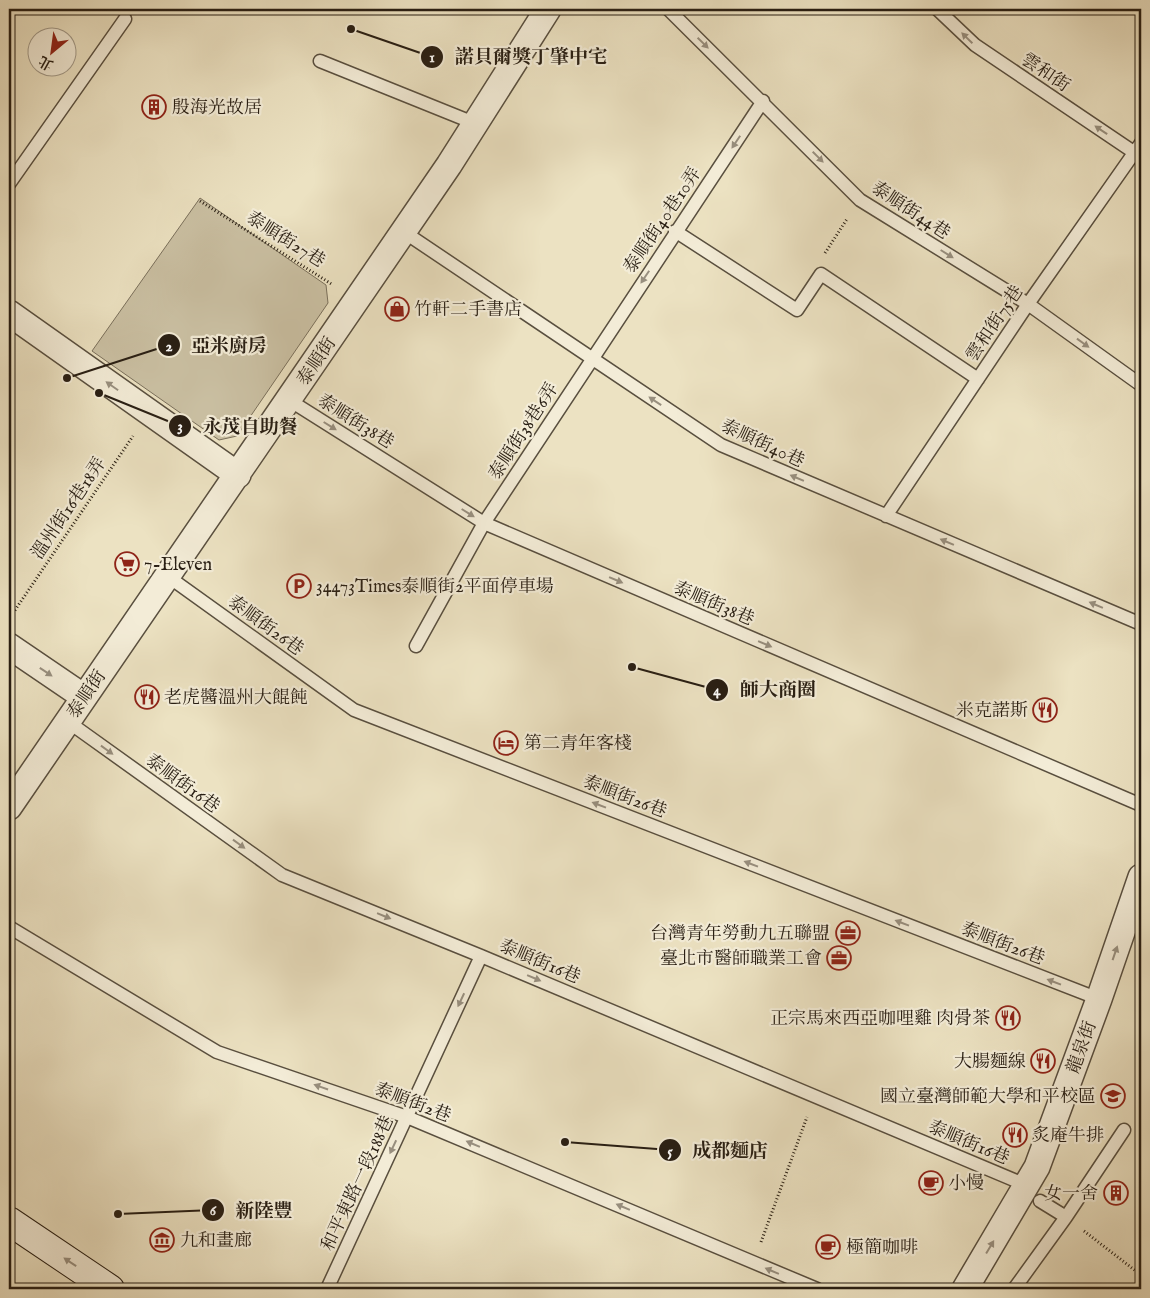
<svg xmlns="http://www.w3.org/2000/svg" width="1150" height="1298" font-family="'IM FELL English','Noto Serif TC',serif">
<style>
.green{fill:#cbc1a4;stroke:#7a705c}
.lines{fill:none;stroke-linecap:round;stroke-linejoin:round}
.service-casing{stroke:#594f3f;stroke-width:15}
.minor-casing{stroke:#594f3f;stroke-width:28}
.secondary-casing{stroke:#281e13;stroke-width:30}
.path{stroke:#281e13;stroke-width:3;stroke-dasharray:1 2.5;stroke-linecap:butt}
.service{stroke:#f3ecd7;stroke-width:12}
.minor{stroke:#f3ecd7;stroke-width:25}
.secondary{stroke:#f3ecd7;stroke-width:28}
.oneway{fill:#988f7f}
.labels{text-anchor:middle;stroke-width:4.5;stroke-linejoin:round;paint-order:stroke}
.street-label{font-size:18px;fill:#281e13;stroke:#f3ecd7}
.poi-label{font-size:18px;fill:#281e13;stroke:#f3ecd7;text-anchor:start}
.leader{fill:none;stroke:#281e13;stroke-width:2}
.callout-dot{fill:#281e13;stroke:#f3ecd7;stroke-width:2}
.mark-label{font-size:15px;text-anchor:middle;font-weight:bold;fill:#fff}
.callout-label{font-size:19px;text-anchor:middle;font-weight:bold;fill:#281e13;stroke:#f3ecd7;stroke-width:4.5;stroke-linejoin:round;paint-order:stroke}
</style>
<rect width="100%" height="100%" fill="#ece2c2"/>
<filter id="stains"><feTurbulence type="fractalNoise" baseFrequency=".004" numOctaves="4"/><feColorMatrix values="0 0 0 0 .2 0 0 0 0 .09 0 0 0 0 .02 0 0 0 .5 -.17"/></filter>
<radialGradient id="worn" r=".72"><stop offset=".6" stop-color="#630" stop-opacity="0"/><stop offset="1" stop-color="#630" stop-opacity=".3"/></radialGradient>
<path class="green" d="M200,198L326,285L328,303L237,436L219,440L92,351Z"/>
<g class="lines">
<g class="service-casing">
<path id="service" d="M668,9L860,200L1028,304L1141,385
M937,9L975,45L1141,157
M320,61L474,123
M9,184L125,19
M675,231L797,310L821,274L978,379
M404,232L721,445L1141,624
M289,400L484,523L1141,805
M886,516L1028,304L1141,143
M166,575L354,710L1099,999
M416,646L484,523L763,101
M67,721L282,875L481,956L1026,1185
M9,927L217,1052L407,1117L817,1289
M1066,1217L1124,1130
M327,1289L481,956
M1014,1289L1066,1217L1040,1201"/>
</g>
<g class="minor-casing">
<path id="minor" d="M9,313L238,475
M9,646L84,697
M9,807L449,165L548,9
M965,1289L1037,1167L1099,999L1141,877"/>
</g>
<g class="secondary-casing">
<path id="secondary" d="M9,1221L110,1289"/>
</g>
<path class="path" d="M200,201L333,285
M825,253L847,219
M9,619L133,436
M1084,1231L1141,1275
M761,1242L807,1117"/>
<use href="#service" class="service"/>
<use href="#minor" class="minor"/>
<use href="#secondary" class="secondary"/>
</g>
<defs><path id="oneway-solid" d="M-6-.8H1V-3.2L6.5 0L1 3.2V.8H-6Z" transform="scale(1.25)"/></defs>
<g class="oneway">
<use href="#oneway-solid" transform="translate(967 38) rotate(-136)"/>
<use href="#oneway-solid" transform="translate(703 43) rotate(44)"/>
<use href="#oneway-solid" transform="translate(1101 130) rotate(-146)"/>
<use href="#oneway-solid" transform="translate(736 142) rotate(124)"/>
<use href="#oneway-solid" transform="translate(818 157) rotate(45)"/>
<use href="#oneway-solid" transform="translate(947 254) rotate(32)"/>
<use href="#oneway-solid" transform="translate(645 277) rotate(124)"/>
<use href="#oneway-solid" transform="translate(1083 343) rotate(36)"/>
<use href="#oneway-solid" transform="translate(112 386) rotate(-145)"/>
<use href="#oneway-solid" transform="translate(655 401) rotate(-146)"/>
<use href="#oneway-solid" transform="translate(330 426) rotate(32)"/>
<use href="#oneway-solid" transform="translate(797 478) rotate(-157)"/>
<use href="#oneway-solid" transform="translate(468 513) rotate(32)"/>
<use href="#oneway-solid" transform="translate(947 542) rotate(-157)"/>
<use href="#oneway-solid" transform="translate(616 580) rotate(23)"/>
<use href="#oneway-solid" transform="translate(1096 605) rotate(-157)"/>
<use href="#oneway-solid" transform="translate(765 644) rotate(23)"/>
<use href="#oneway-solid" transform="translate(46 672) rotate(34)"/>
<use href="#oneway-solid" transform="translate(107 750) rotate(36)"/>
<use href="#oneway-solid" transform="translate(599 805) rotate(-159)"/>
<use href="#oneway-solid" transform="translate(239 844) rotate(36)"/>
<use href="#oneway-solid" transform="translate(751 864) rotate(-159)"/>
<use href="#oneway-solid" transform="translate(384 916) rotate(22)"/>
<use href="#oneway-solid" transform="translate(902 923) rotate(-159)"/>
<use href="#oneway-solid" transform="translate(1115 953) rotate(-71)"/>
<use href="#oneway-solid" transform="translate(534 978) rotate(23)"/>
<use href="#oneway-solid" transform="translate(1054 982) rotate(-159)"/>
<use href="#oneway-solid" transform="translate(461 1000) rotate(115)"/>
<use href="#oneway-solid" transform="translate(321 1087) rotate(-161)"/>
<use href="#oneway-solid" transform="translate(473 1144) rotate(-157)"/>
<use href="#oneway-solid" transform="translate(393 1147) rotate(115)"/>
<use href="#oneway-solid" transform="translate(623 1207) rotate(-157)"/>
<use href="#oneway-solid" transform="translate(990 1247) rotate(-59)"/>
<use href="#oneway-solid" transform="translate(70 1262) rotate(-146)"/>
<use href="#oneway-solid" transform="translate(772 1271) rotate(-157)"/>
</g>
<defs>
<g id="building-ring" transform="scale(1.25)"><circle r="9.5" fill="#f3ecd7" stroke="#8f2418" stroke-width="1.5"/><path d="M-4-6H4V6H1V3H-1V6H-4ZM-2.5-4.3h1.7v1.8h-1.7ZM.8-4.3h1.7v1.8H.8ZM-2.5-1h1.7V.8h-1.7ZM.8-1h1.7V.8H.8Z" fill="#8f2418"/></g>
<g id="shop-ring" transform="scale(1.25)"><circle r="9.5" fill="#f3ecd7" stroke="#8f2418" stroke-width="1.5"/><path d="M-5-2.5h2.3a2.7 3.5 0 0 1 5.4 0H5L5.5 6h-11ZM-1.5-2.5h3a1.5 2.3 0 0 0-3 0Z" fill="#8f2418"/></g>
<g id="supermarket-ring" transform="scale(1.25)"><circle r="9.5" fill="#f3ecd7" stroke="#8f2418" stroke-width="1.5"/><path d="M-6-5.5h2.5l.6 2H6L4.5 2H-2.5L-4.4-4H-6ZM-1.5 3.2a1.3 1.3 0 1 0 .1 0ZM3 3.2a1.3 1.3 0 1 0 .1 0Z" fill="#8f2418"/></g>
<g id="parking-ring" transform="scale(1.25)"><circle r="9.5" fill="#f3ecd7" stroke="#8f2418" stroke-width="1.5"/><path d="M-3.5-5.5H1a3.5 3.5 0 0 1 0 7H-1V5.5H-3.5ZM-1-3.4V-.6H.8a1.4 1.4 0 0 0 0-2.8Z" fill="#8f2418"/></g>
<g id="restaurant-ring" transform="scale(1.25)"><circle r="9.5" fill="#f3ecd7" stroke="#8f2418" stroke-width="1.5"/><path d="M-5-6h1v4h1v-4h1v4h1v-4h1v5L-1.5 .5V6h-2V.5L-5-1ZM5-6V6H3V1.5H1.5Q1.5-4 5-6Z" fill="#8f2418"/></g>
<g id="hotel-ring" transform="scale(1.25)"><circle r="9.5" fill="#f3ecd7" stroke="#8f2418" stroke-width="1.5"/><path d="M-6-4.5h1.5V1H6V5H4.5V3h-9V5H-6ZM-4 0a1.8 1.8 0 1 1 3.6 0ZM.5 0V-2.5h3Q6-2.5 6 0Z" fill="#8f2418"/></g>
<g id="office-ring" transform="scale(1.25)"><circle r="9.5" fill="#f3ecd7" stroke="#8f2418" stroke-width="1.5"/><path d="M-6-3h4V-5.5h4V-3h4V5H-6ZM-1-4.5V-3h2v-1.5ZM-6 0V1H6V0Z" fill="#8f2418"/></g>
<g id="school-ring" transform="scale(1.25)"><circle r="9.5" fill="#f3ecd7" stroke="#8f2418" stroke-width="1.5"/><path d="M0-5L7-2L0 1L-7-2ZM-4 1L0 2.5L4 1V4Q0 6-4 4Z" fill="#8f2418"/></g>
<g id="cafe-ring" transform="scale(1.25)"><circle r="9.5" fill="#f3ecd7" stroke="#8f2418" stroke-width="1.5"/><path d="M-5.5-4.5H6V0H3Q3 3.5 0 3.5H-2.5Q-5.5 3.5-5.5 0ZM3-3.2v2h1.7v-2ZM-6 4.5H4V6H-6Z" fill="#8f2418"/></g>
<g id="museum-ring" transform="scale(1.25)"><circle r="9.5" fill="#f3ecd7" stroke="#8f2418" stroke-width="1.5"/><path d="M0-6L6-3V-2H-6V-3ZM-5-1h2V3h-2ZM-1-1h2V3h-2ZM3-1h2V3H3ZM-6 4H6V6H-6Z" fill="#8f2418"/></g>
</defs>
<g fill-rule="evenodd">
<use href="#building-ring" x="154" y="107"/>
<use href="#shop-ring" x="397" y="309"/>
<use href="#supermarket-ring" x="127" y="564"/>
<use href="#parking-ring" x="299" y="586"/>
<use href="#restaurant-ring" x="147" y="697"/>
<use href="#restaurant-ring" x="1045" y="710"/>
<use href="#hotel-ring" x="506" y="743"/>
<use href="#office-ring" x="848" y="933"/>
<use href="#office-ring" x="839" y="958"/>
<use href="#restaurant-ring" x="1008" y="1018"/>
<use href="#restaurant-ring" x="1043" y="1061"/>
<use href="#school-ring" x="1113" y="1096"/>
<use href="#restaurant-ring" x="1015" y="1135"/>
<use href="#cafe-ring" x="931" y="1183"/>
<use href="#building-ring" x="1116" y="1193"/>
<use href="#museum-ring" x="162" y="1240"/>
<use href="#cafe-ring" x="828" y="1247"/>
</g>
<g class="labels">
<g class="street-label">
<text transform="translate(1046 72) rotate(34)" y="6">雲和街</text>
<text transform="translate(911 210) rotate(33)" y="6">泰順街44巷</text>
<text transform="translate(662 220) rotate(-56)" y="6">泰順街40巷10弄</text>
<text transform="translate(286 239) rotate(32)" y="6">泰順街27巷</text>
<text transform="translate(994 323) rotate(-56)" y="6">雲和街75巷</text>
<text transform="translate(316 361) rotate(-56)" y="6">泰順街</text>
<text transform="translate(356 421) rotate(32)" y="6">泰順街38巷</text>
<text transform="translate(523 431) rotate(-57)" y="6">泰順街38巷6弄</text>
<text transform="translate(763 443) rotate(25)" y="6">泰順街40巷</text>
<text transform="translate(68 508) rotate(-56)" y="6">溫州街16巷18弄</text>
<text transform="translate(714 603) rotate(23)" y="6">泰順街38巷</text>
<text transform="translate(266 625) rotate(36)" y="6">泰順街26巷</text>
<text transform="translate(86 694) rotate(-56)" y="6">泰順街</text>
<text transform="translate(183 783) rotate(36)" y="6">泰順街16巷</text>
<text transform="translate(625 796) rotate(21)" y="6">泰順街26巷</text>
<text transform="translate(1003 943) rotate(21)" y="6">泰順街26巷</text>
<text transform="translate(540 961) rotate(23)" y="6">泰順街16巷</text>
<text transform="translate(1081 1047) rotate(-70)" y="6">龍泉街</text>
<text transform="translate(413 1102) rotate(21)" y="6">泰順街2巷</text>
<text transform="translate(969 1142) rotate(23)" y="6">泰順街16巷</text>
<text transform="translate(357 1183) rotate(-65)" y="6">和平東路一段188巷</text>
</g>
<g class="poi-label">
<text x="172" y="113">殷海光故居</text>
<text x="414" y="315">竹軒二手書店</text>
<text x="144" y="570">7-Eleven</text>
<text x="316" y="592">34473Times泰順街2平面停車場</text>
<text x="164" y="703">老虎醬溫州大餛飩</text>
<text x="1028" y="716" text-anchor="end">米克諾斯</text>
<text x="524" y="749">第二青年客棧</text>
<text x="830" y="939" text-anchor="end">台灣青年勞動九五聯盟</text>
<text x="822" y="964" text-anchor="end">臺北市醫師職業工會</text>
<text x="990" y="1024" text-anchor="end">正宗馬來西亞咖哩雞 肉骨茶</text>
<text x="1026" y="1067" text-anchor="end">大腸麵線</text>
<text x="1096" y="1102" text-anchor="end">國立臺灣師範大學和平校區</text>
<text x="1032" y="1141">炙庵牛排</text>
<text x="948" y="1189">小慢</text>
<text x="1098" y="1199" text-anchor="end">女一舍</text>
<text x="180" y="1246">九和畫廊</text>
<text x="846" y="1253">極簡咖啡</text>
</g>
</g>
<path class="leader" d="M351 29L432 57M67 378L169 345M99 393L180 426M632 667L717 690M565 1142L670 1150M118 1214L213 1210"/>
<g class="callout-dot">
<circle cx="351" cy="29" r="5"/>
<circle cx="67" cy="378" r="5"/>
<circle cx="99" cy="393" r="5"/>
<circle cx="632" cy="667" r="5"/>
<circle cx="565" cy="1142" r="5"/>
<circle cx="118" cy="1214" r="5"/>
<circle cx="432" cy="57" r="12"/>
<circle cx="169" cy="345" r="12"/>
<circle cx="180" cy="426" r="12"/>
<circle cx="717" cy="690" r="12"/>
<circle cx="670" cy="1150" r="12"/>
<circle cx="213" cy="1210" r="12"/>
</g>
<g class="mark-label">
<text x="432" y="62">1</text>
<text x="169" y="351">2</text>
<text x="180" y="431">3</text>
<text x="717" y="695">4</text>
<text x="670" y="1156">5</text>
<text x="213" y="1215">6</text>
</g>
<g class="callout-label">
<text x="531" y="63">諾貝爾獎丁肇中宅</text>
<text x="229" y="352">亞米廚房</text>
<text x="250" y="433">永茂自助餐</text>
<text x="778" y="696">師大商圈</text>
<text x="730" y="1157">成都麵店</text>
<text x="264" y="1217">新陸豐</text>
</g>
<rect width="1150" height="1298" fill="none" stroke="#ece2c2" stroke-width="30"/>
<rect x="10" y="10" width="1130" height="1278" fill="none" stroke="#281e13" stroke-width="2.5"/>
<rect x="15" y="15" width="1120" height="1268" fill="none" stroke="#281e13"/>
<g transform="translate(52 52) rotate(209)"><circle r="24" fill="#f3ecd7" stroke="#a29a89"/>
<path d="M0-4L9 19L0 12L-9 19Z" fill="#8f2418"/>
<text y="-8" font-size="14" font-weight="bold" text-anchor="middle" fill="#281e13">北</text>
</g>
<rect width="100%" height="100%" filter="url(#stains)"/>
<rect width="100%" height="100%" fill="url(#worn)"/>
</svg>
